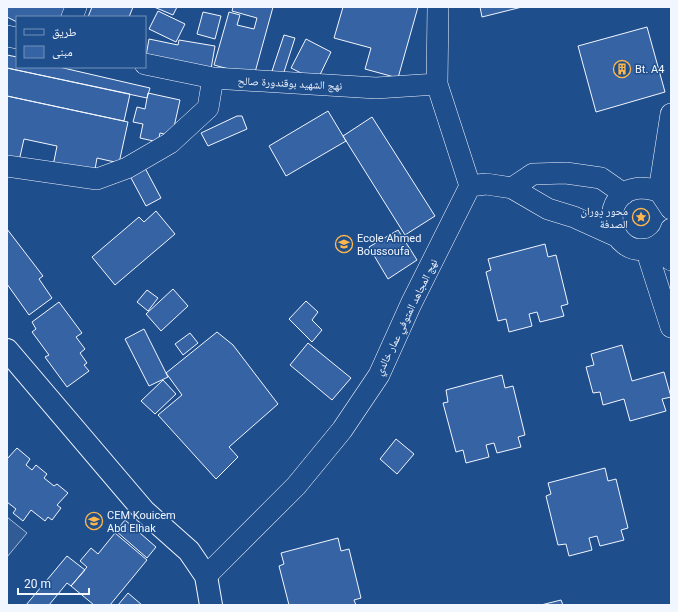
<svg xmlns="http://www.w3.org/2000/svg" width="678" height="612" font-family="Roboto,'Noto Naskh Arabic',sans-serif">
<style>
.green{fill:#305b95;stroke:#a8bbd7}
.building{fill:#3563a3;stroke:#f2f6ff}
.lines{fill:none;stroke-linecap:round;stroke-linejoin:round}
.street-casing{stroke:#f2f6ff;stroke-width:22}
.secondary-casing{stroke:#f2f6ff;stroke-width:24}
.street{stroke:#1f4e8c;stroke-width:21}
.secondary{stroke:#1f4e8c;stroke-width:22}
.labels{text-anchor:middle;stroke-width:3;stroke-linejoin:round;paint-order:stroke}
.poi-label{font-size:11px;fill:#f2f6ff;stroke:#1f4e8c;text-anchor:start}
.street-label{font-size:11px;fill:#f2f6ff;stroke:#1f4e8c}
</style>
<rect width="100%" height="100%" fill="#1f4e8c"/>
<path class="green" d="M7,517L27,533L7,557Z"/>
<path class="building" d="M7,7H69L65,17H17V22L7,17Z
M92,7H133L129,17H88Z
M154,7H177L173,15Z
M233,7H273L254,76L214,65L229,12L240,15L237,25L254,29L257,18L232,11Z
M343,7H418L398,78L365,69L371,48L334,38Z
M480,7H522L482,17Z
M158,11L185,24L176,42L149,29Z
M203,12L221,16L215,39L197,34Z
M647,27L665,92L596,112L578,46Z
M284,35L295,38L283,75L272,71Z
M149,39L178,45L179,40L215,46L211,69L146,56Z
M306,39L331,52L317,81L291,68Z
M7,55L17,57V67H59L150,88L147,98L7,68Z
M7,68L130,94L124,121L7,96Z
M148,93L180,100L172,136L160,133L158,142L140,138L143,124L133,122L137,107L145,109Z
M7,96L128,122L119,163L97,158L94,175L53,166L57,146L24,139L19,161L7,159Z
M328,111L346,141L286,176L269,146Z
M237,116H242L247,129L208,146L201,133Z
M372,117L435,216L405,235L343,136Z
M145,168L161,198L146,206L130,176Z
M156,211L175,234L115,285L92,257L139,217L144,222Z
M7,229L43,276L39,279L52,298L29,315L7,284Z
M398,230L417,260L388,279L369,247Z
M545,244L548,257L556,255L568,304L561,306L564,316L540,322L537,312L529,314L532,326L509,332L506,319L498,321L486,272L491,270L488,259Z
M173,289L188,306L161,331L146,314Z
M147,290L158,298L148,311L137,302Z
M306,301L318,312L312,320L322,330L312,342L289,319Z
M59,302L82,333L76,337L85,349L80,353L87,363L84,365L89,371L67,387L45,357L49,355L32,332L36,329L32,322Z
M144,329L168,377L149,386L125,339Z
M217,332L233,345L278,404L229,447L238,457L216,479L158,415L182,395L166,373Z
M190,333L198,343L183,355L175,344Z
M308,343L351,378L332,400L290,365Z
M622,345L632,381L664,372L671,397L662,399L666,411L630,421L624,399L603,405L600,392L593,393L586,367L594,365L591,354Z
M502,375L505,388L513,386L525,435L518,437L521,447L497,453L494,443L486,445L489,457L466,463L463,450L456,452L443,403L448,402L446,390Z
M163,380L176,394L155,414L141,401Z
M396,439L414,454L397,474L380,459Z
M17,448L30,459L26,465L32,470L36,465L47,474L44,478L54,486L57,484L68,493L57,505L61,508L52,520L48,517L45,521L31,510L23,521L13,513L16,509L7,502V459Z
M605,468L608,481L616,479L628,528L621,530L624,540L600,546L597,536L589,538L592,550L569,556L566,544L558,545L546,496L551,494L548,483Z
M125,520L156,547L147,558L116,531Z
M115,533L147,560L110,605H94L71,586L87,567L80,561L91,548L98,554Z
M338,538L341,551L349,549L361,598L354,600L356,605H289L279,566L284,564L281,553Z
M67,556L85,570L71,586L67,583L49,605H26Z
M128,593L142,605H118Z
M561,600L563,605H541Z"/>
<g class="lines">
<g class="street-casing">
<path id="street" d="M72,17L76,7
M7,36L17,38
M145,64L213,78L376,88L437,84
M7,166L97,179L127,168L170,143L208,108L213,78
M470,186L486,184L512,188L548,209L574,217L616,236
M512,188L533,174L566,173L601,178L624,194
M659,191L671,114
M671,209L659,191C654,190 647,188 641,188C596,190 607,261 652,248C660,245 669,237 671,229
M656,246L671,260
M646,249L671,327
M206,576L296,486L342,430L379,375L411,304L470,186L437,84L438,7"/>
</g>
<g class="secondary-casing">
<path id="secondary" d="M7,350L144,511L189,551L206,576L211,605"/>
</g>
<use href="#street" class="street"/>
<use href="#secondary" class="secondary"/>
</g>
<defs>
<g id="building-ring" transform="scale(0.9)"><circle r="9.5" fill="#1f4e8c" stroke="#ffb74d" stroke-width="1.5"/><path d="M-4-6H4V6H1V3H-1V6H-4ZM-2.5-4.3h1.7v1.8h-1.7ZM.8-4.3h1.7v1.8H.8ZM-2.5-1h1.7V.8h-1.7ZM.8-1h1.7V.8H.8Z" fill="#ffb74d"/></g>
<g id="sight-ring" transform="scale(0.9)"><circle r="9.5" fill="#1f4e8c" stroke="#ffb74d" stroke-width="1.5"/><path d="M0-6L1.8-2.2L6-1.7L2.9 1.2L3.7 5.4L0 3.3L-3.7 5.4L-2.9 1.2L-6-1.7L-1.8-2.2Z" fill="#ffb74d"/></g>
<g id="school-ring" transform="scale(0.9)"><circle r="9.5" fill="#1f4e8c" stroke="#ffb74d" stroke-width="1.5"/><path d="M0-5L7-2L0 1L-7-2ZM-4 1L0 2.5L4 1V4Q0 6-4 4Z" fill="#ffb74d"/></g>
</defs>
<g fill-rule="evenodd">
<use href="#building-ring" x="622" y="69"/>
<use href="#sight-ring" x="641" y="217"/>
<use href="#school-ring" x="344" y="244"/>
<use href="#school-ring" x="94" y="521"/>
</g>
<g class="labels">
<g class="poi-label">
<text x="635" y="73">Bt. A4</text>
<text x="628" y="215" text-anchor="end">محور دوران<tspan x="628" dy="13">الصدفة</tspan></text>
<text x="357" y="242">Ecole Ahmed<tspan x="357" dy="13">Boussoufa</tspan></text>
<text x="107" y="519">CEM Kouicem<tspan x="107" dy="13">Abd Elhak</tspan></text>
</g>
<g class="street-label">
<text transform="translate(290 83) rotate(3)" y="4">نهج الشهيد بوقندورة صالح</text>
<text transform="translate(406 317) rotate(-64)" y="4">نهج المجاهد المتوفي عمار خالدي</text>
</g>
</g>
<rect width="678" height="612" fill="none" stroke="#f2f6ff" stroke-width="16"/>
<rect x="16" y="16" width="130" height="52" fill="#1f4e8c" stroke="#7391ba"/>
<rect x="24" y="29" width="20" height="6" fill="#1f4e8c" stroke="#7391ba"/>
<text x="52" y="36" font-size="12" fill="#f2f6ff">طريق</text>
<rect x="24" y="46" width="20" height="12" fill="#3563a3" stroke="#7391ba"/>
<text x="52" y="56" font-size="12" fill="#f2f6ff">مبنى</text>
<path d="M18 588v6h71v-6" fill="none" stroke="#f2f6ff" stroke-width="2"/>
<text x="24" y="588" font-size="12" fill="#f2f6ff" stroke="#1f4e8c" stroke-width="3" paint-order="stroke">20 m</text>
</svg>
